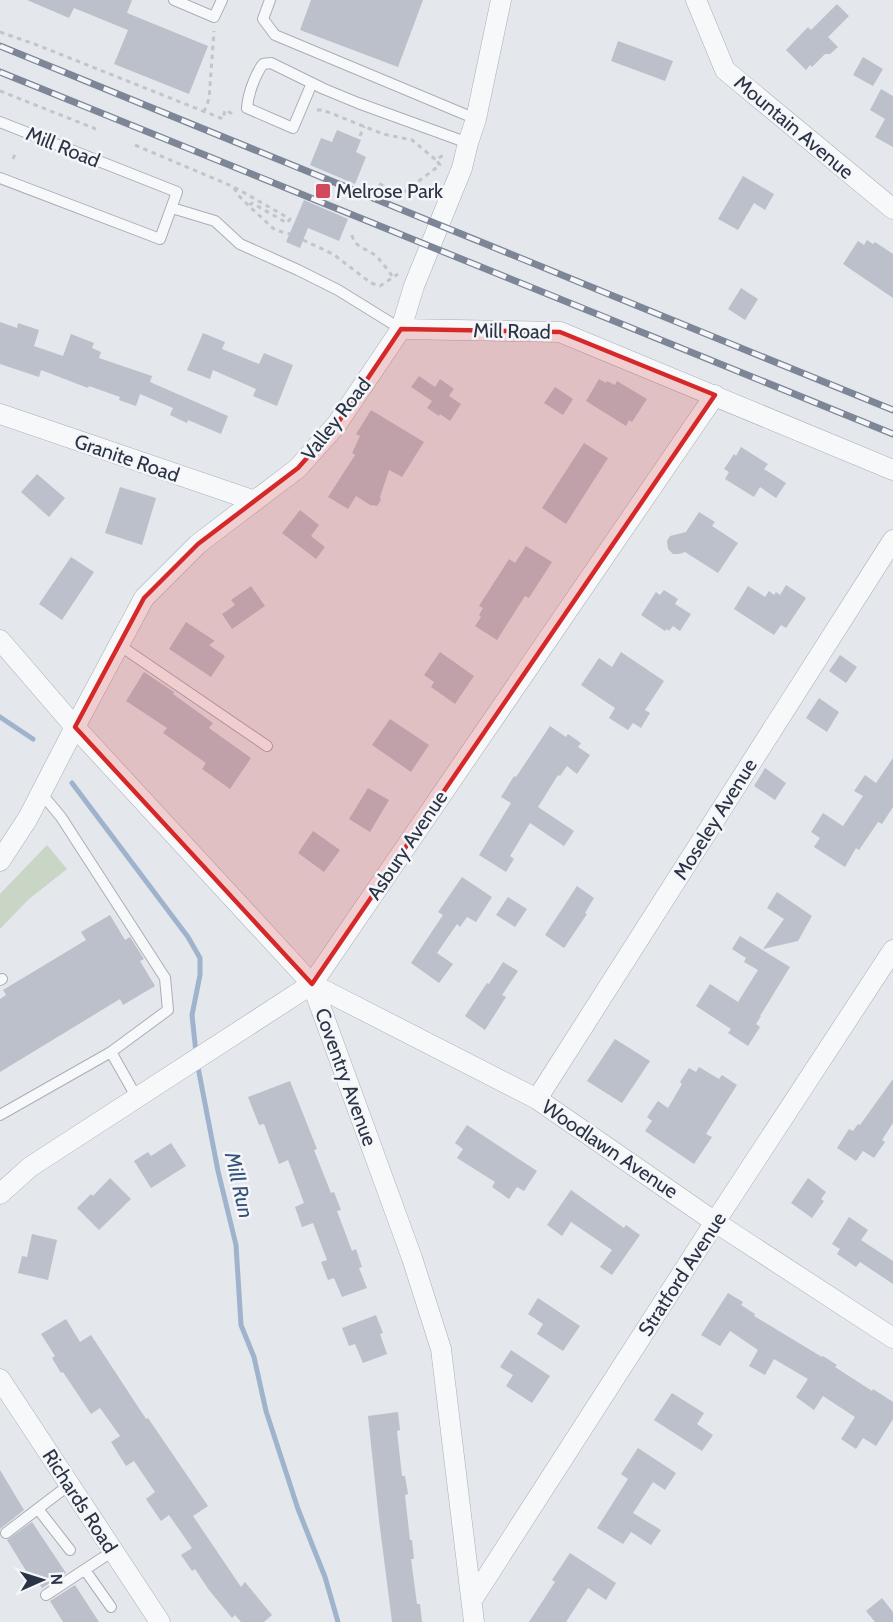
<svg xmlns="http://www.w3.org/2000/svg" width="893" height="1622" font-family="Cabin,sans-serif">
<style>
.green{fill:#c9d6c5}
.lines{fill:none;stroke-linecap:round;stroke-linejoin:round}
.stream{stroke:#9fb4cc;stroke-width:5}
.building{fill:#bbc0ca}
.lane-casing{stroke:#a9aeb7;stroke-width:12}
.street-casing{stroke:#a9aeb7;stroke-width:21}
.path{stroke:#c2c5cb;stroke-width:3;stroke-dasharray:4.5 4.5;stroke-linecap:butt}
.lane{stroke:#f7f8fa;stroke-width:10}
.street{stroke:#f7f8fa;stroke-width:20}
.rail-casing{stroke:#7d8696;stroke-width:7}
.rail{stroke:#f4f6f9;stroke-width:4.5;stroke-dasharray:14;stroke-linecap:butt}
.marked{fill:#d62828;fill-opacity:0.2;stroke:#d62828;stroke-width:4.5;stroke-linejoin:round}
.poi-dot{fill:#d1495b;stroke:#f4f6f9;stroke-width:2}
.labels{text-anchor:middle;stroke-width:5;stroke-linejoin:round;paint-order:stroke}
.street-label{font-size:20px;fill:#2b3445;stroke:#f4f6f9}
.poi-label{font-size:20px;fill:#2b3445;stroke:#f4f6f9;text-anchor:start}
.water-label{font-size:21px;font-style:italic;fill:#34527a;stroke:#f4f6f9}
</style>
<rect width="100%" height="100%" fill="#e4e7ec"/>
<path class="green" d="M47,845L67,869L29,899L0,929V894Z"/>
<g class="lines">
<path class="stream" d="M0,717L33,739
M72,783L188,937L200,958V975L192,1015L196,1053
M197,1062L218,1171L236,1245L241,1325L254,1357L266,1411L298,1509L325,1577L338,1622"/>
</g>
<path class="building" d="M27,0H132L127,13L208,46L189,94L114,64L128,30L74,8L69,18Z
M311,0H423L398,67L300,30Z
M837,4L849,16L828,37L838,47L830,54H825L812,67L810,65L806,70L786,50L808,27L811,30Z
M618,41L673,61L665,81L611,61Z
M863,57L883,69L873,86L853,75Z
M881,89L893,96V147L875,137L885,119L870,110Z
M337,130L361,140L356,152L366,157L355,184L310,165L321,138L332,142Z
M743,176L774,194L765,210L754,203L738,230L718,219Z
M304,200L348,219L339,241L308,228L300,248L286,242Z
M867,240L873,244L875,242L893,254V298L843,264L858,241L864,245Z
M741,288L758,299L745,320L728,309Z
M0,322L17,328L18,323L39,330L34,346L63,356L71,334L94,343L92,348L101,352L99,358L152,376L150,382L228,416L221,434L188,420L187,423L170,415L173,408L140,394L136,406L119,400L120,397L89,386L88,388L41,370L39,377L0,364Z
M203,333L225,342L222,349L259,364L264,353L293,365L277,406L253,396L256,389L213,370L210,379L187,370Z
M419,376L435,387L440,379L454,389L449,396L461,404L450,421L440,414L439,416L427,408L432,401L411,387Z
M599,379L606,383L607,381L615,385L617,381L647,399L632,422L629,420L626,426L586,401Z
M555,387L573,399L563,415L544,403Z
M371,410L424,442L402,477L389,470L380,497L381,500L377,506L370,505L356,496L348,509L328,497L355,455L352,453L360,436L356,434Z
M584,443L608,458L566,524L542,508Z
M741,447L768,464L764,469L786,483L776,498L760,487L754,497L725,479L729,472L724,469L734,454L736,456Z
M37,474L65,498L49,517L21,492Z
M120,487L156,498L142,545L105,533Z
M300,510L319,525L311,536L325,547L316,559L282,533Z
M699,512L715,522L712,526L738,543L718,573L685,552L679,554H673L668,549L667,541L670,536L686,532Z
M526,546L552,562L529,598L525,596L497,640L475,626L481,617L479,615L483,608L479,606L509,559L515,563Z
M71,557L94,572L62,620L39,604Z
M786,585L806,598L786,628L781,625L774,635L734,609L748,586L765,597L769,591L774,595L776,592L780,595Z
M251,586L265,606L232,629L222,614L235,605L231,600Z
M664,590L678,599L675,604L691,614L680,631L673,626L669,631L667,629L665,631L641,615L656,592L660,595Z
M186,622L215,641L209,645L225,656L211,677L169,649Z
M440,652L474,676L455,704L431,687L434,682L424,675Z
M621,652L664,681L645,710L650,713L641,728L633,723L628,730L609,718L615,708L581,685L599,658L612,667Z
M840,655L857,667L846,683L829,671Z
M144,672L174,692L173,694L213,723L209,728L251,758L230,789L202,769L206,763L163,733L167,728L126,701Z
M819,698L839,712L827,732L806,718Z
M390,719L429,745L411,772L372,745Z
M550,726L566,737L568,734L581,743L578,747L590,755L577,774L567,766L560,776L558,775L538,807L574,831L564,846L530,823L510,856L514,859L506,872L479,855L511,803L501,797L514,776L516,777Z
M893,758V807L882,824L878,822L859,850L856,848L845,867L814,847L820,838L811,832L823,813L843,826L863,796L854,791L865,775L876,783Z
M765,768L786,783L775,800L754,786Z
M368,788L389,800L370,832L349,819Z
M313,831L340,850L324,872L298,853Z
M462,877L492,897L476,922L467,917L460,927L457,924L437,953L453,964L439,983L411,963L443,915L438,912Z
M577,886L594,898L585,913L587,914L564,948L545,935Z
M777,892L812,916L798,941L763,949L784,919L767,908Z
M508,897L527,909L515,927L496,915Z
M110,915L125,940L130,937L144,959L140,961L155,986L123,1005L120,999L0,1072V999L6,995L3,990L86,940L81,932Z
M740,936L790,967L760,1016H761L756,1024L760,1027L748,1046L728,1033L731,1029L696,1006L710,984L738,1002L758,970L744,962L746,958L732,949Z
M503,962L518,971L502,995L506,997L485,1030L465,1016L487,983L489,984Z
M615,1039L650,1061L622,1103L587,1081Z
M699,1067L719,1079L722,1075L737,1085L706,1134L712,1137L694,1164L645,1131L652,1121L647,1117L658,1101L668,1108L682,1084L680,1082L689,1068L696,1072Z
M893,1079V1123L882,1140L885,1142L874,1158L863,1151L856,1161L837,1148L849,1129L853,1131L858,1124L860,1125Z
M290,1081L317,1149L314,1150L331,1193L334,1192L341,1210L337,1211L352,1251L356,1249L362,1267L359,1268L367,1288L342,1297L334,1278L328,1280L321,1262L327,1260L313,1223L302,1227L295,1207L304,1203L288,1160L279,1164L264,1124L259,1125L248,1097Z
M467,1125L537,1171L524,1191L517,1187L509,1199L492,1187L495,1182L457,1158L463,1149L455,1143Z
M171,1143L186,1166L151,1188L134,1161L148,1152L151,1156Z
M110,1178L131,1199L99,1230L77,1208L91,1194L93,1196Z
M808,1178L826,1192L821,1199L824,1201L812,1218L791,1203Z
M571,1190L624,1228L626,1225L640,1235L612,1275L600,1267L612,1250L571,1222L562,1236L547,1225Z
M849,1217L868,1230L861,1240L893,1261V1284L860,1262L856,1267L837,1254L840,1249L832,1244Z
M32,1234L57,1240L48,1280L18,1273L22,1256L27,1257Z
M728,1293L743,1302L741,1305L755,1314L754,1316L822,1357L823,1356L837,1365L835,1367L872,1391L873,1389L893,1402V1419L876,1446L863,1438L856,1449L841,1439L855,1417L823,1396L814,1410L796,1397L808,1379L774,1359L765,1375L749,1366L758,1350L730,1331L720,1346L701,1335Z
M538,1298L580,1326L563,1351L537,1334L543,1324L528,1314Z
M376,1315L383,1333L380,1334L387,1354L363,1363L355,1344L349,1346L342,1328Z
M66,1319L80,1342L91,1335L146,1419L148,1418L208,1506L193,1516L241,1587L245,1582L272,1615L264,1622H241L235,1615L232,1618L209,1590L195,1569L192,1571L181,1555L192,1548L169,1515L161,1521L146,1499L155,1492L134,1461L126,1466L111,1442L120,1436L100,1408L91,1414L63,1372L61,1373L52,1358L55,1356L41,1334Z
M511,1350L550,1376L532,1403L506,1386L513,1375L500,1367Z
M672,1393L704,1413L697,1424L713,1435L702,1451L654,1420Z
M398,1412L400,1430L397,1431L402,1476H405L408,1494L405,1495L410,1540H412L414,1559H411L417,1604H420L422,1622H392L379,1520L368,1416Z
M638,1448L676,1473L665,1490L653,1482L633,1513L661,1530L651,1545L631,1532L623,1544L597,1528L628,1479L621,1474Z
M0,1470L24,1510L0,1529Z
M32,1522L66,1573L42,1588L37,1580L33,1582L7,1540Z
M570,1553L616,1583L606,1600L588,1588L566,1622H529L555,1582L552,1580Z
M75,1585L99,1622H63L50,1601Z
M882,1598L893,1612V1622H875L866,1611Z"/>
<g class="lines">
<g class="lane-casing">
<path id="lane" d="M174,0L214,17L222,0
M270,0L263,19L275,35L476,119
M312,83L293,128L247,108C248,94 255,75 263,64L271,63L324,89L358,103L468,143
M0,122L177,192L160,239L0,178
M172,208L215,221L240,244L298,270L338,290L401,329
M119,645L267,746
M0,980L2,979
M111,1052L137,1098
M0,1115L111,1052L168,1010L165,978L61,817L41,793
M38,1509L70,1550
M6,1533L69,1485
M85,1570L111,1607
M46,1595L113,1551"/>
</g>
<g class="street-casing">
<path id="street" d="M696,0L725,70L893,209
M401,329L560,332L893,470
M0,414L255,501
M0,640L75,727L312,984L412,1258L441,1349L474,1622
M0,861L28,818L75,727L144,598L198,544L298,468L337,424L401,329L414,286L462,168L468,143L476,119L501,0
M312,984L537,1099L715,1222L893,1338
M537,1099L893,540
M0,1194L30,1167L312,984L715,395
M0,1379L160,1622
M472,1600L715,1222L893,950"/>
</g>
<path class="path" d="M0,32L37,45L223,119L225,110L235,115
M0,91L96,129
M317,110H323L383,134L412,140L436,160L446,153
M204,112L209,99L214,31
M360,136L364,126
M135,145L234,187L290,219L287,223L252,203L249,206L275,230L290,234
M13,159L15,154
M379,184L403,193L440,165L436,160
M234,188L238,195L249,206
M352,235C355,249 368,248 377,257C383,263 388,271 393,277
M303,240L333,254L371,283L380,286L398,274"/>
<use href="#lane" class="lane"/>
<use href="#street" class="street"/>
<g class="rail-casing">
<path id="rail" d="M0,46L893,410
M0,72L893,434"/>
</g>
<use href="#rail" class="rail"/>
</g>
<path class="marked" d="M401,329L560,332L715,395L312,984L75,727L144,598L198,544L298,468L337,424Z"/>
<rect class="poi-dot" x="315" y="183" width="16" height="16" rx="3"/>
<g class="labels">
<g class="street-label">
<text transform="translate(794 127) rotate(40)" y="7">Mountain Avenue</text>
<text transform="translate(63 147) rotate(22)" y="7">Mill Road</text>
<text transform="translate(512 331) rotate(1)" y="7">Mill Road</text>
<text transform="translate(336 419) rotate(-52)" y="7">Valley Road</text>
<text transform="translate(127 458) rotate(19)" y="7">Granite Road</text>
<text transform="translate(715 819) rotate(-58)" y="7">Moseley Avenue</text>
<text transform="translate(407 845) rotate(-56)" y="7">Asbury Avenue</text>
<text transform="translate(346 1077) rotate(70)" y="7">Coventry Avenue</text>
<text transform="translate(610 1149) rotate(34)" y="7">Woodlawn Avenue</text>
<text transform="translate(682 1274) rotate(-57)" y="7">Stratford Avenue</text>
<text transform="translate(80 1501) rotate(57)" y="7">Richards Road</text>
</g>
<g class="poi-label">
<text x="336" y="198">Melrose Park</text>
</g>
<g class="water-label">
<text transform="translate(239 1185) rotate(77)" y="7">Mill Run</text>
</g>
</g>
<g transform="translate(42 1580) rotate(87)" stroke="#f4f6f9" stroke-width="4.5" paint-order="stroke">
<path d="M0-4.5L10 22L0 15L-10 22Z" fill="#2b3445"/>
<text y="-9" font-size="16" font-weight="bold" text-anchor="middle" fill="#2b3445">N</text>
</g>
</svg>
